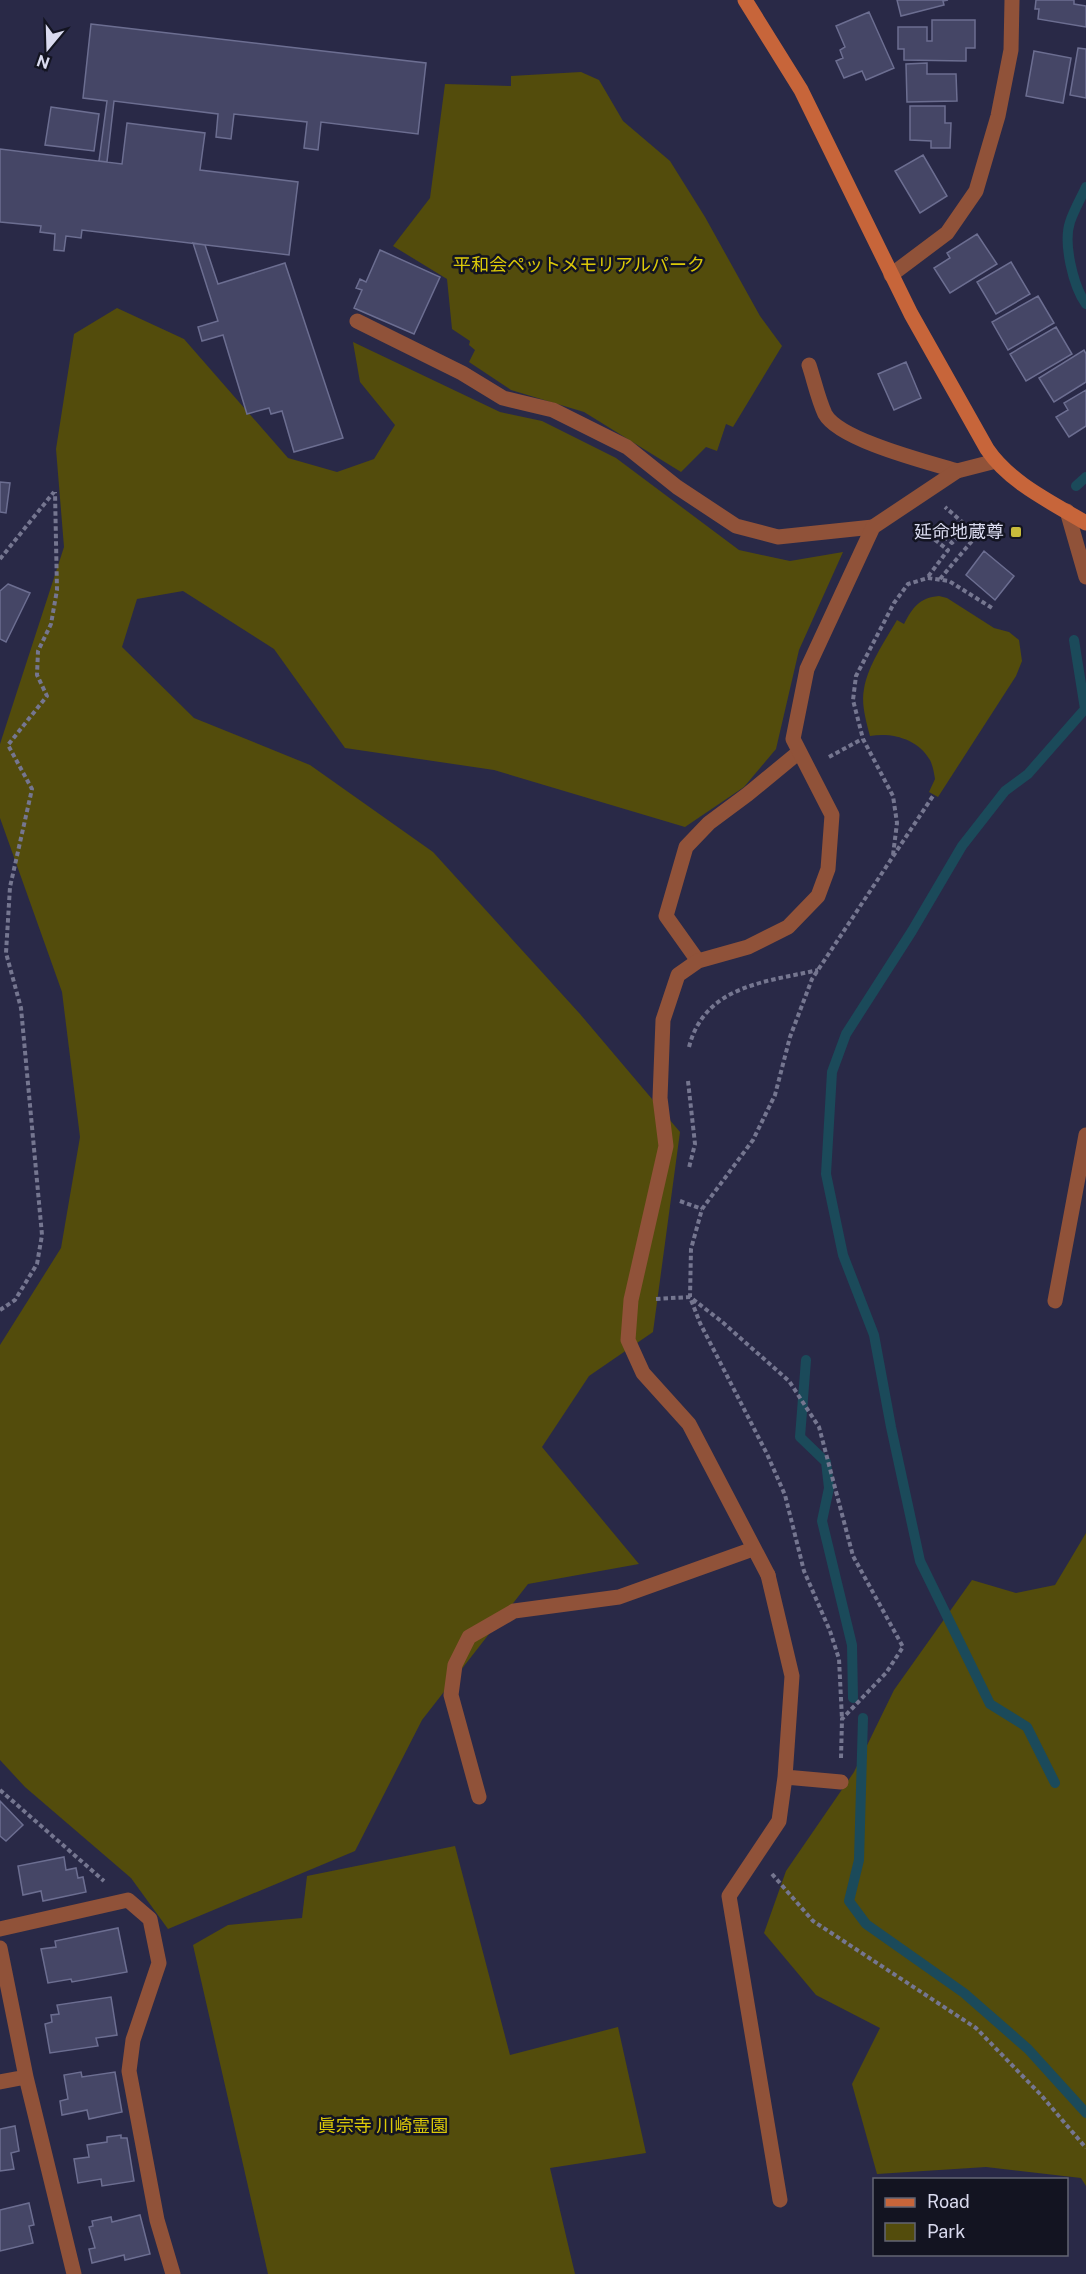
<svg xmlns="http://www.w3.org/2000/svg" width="1086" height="2274" font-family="'Public Sans','Noto Sans JP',sans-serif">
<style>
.green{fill:#534c0c}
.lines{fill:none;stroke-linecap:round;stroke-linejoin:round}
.stream{stroke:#1b4a5a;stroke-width:10}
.building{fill:#454666;stroke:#6c6e91;stroke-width:1.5}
.path{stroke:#757690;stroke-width:4;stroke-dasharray:4.5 3;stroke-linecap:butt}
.lane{stroke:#905239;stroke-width:15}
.street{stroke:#905239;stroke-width:15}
.secondary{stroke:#c7653a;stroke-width:15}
.poi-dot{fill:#c8bb3b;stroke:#131421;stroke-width:2}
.labels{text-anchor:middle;stroke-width:5;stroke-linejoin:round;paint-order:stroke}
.park-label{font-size:18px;fill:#dbc908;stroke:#131421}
.poi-label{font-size:18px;fill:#dadbef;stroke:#131421;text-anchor:end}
</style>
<rect width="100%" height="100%" fill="#292947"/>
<path class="green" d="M581,72L599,80L623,121L670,161L705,217L760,316L782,346L733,427L726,424L717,451L706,447L681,472L584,412L511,390L469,362L475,350L469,345L470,341L452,329L447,279L393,246L430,198L445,84L511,86V76Z
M117,308L184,339L288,458L337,472L374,459L395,425L360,382L353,342L500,412L542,421L616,458L739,550L790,561L843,552L799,650L776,749L744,787L685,827L494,770L345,748L274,649L183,591L137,599L122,647L194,718L310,765L433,852L580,1014L680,1132L653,1332L589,1376L542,1447L639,1564L528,1584L422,1720L355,1851L168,1929L131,1878L25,1787L0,1760V1345L61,1248L80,1137L62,992L0,818V744L64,547L56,449L74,334Z
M939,596L947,598L994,628L1009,632L1019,640L1022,661L1016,676L938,797L929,792L935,779C934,773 933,766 930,760C918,739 892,732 870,736C866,721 861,704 864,689C868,665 885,641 897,620L904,624C913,607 919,598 939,596Z
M1086,1533V2186L1081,2178L986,2167L877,2174L852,2084L880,2028L816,1995L764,1933L786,1871L854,1772L894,1690L972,1580L1016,1593L1055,1585Z
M455,1846L510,2055L618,2027L646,2153L550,2168L575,2274H268L193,1945L228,1925L302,1918L307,1876Z"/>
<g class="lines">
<path class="stream" d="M1086,187C1081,198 1074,210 1070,222C1063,243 1073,286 1086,304
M1076,486L1086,477
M806,1360L800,1437L826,1462L829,1488L822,1521L852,1645L853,1698
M863,1718L859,1860L849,1901L866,1924L964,1993L1028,2049L1086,2113
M1055,1783L1027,1727L990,1704L920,1561L891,1427L874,1335L843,1255L826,1174L832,1072L846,1034L912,931L962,846L1005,791L1028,774L1085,709L1074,640"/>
</g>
<path class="building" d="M897,0H948L943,1L944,5L901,16Z
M1036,0H1074V4L1086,6V27L1038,19L1039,9H1035Z
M869,12L894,68L866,80L862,71L844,78L836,61L843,58L840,50L845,47L836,26Z
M932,20H975V48H966V61L904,60V49H898V27H927V41H932Z
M91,24L426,63L418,134L321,122L318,150L304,148L307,122L234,114L231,139L216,137L218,114L114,101L107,162L99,161L107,101L83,98Z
M1078,48L1086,49V98L1070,95Z
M1034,51L1071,58L1063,103L1026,96Z
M927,63V74H956L957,101L907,102L906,64Z
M910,106H945V123H951L950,148H931V141L910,140Z
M51,107L99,114L94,151L45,145Z
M127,123L205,133L200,170L298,182L289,255L82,230L81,238L66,236L64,251L54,250L55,234L40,232L41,226L0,222V149L122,164Z
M923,155L947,196L920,213L895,171Z
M977,234L997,264L950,293L934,268L950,258L947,253Z
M193,243L205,245L218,284L285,263L343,438L294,452L282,411L271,414L269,408L247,414L223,335L202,341L198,327L218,321Z
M380,250L440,277L414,334L354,308L362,290L356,288L360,279L366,282Z
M1011,262L1030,294L996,314L977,282Z
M1038,296L1054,323L1008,350L992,322Z
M1056,327L1072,354L1026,381L1010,354Z
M1084,350L1086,354V382L1054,402L1039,378Z
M906,362L921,398L894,410L878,374Z
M1086,390V426L1069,437L1056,417L1068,410L1064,403Z
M0,482L10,483L6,513L0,512Z
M984,551L1014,576L995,600L966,575Z
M8,584L30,593L6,642L0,639V591Z
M0,1801L23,1825L6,1841L0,1836Z
M64,1857L66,1870L76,1868L78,1878L83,1877L86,1892L43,1901L41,1891L23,1895L18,1866Z
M118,1928L127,1972L72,1982L71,1979L48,1983L41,1949L56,1947L55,1941Z
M111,1997L117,2035L96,2038L98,2046L50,2053L45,2024L52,2022L51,2015L59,2014L57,2005Z
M81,2072L82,2077L115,2072L122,2112L89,2119L87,2110L62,2115L60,2101L68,2099L64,2075Z
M15,2126L19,2151L11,2153L14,2169L0,2171V2129Z
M121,2135V2138H127L134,2181L102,2186L101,2179L78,2183L74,2159L89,2157L87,2145L107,2142V2137Z
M29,2203L34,2225L29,2226L33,2243L0,2251V2210Z
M140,2215L150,2254L125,2260L124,2255L92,2263L89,2249L95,2248L89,2227L93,2226L92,2221L111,2217L112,2222Z"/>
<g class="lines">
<path class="path" d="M927,522L952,543L967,526
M917,526L948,550L927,578
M0,559L54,492
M940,579L977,535L945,507
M829,757L862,739
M893,855L897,823L893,796L863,739L853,700L856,676L894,603L908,584L928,578L949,581L992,608
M689,1047C705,985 766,982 818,970
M688,1081L695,1144L689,1168
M680,1201L702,1209
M656,1299L690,1297L700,1323L767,1454L785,1495L804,1571L830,1631L839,1659L842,1719
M0,1310L15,1300L37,1264L42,1235L21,1008L6,953L10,887L32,789L8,745L47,696L37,675L38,651L51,624L57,590L55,492
M841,1758L842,1719L886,1673L903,1647L853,1556L819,1427L789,1381L721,1321L690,1297L691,1249L702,1209L753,1140L775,1095L790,1037L812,979L933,796
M0,1790L104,1881
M772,1874L813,1921L976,2028L1041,2095L1086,2148"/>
<path class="lane" d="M357,321L462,373L503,398L553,410L627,447L677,487L736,526L778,537L873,527
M809,365C814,380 818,399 825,414C839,440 927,462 957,471
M1067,511L1086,577
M698,961L666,916L686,847L709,823L748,794L799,752
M1055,1301L1086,1135
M768,1575L792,1676L785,1777L779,1821L729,1896L780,2200
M785,1777L841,1782
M479,1797L451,1695L455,1665L469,1637L514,1611L619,1597L753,1549"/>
<path class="street" d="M891,275L947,233L976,191L998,116L1011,50L1012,0
M768,1575L689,1424L643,1373L628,1340L631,1300L666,1146L660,1098L663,1020L678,975L698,961L748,947L788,927L818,896L828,869L832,815L793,739L807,669L873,527L957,471L996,461
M0,1929L128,1900L150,1919L159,1963L133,2040L129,2071L157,2220L173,2274
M0,1948L26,2077
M0,2082L26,2077L74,2274"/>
<path class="secondary" d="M745,0L801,90L911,314L987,449C1010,483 1051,502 1086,523"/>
</g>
<rect class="poi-dot" x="1010" y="526" width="12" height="12" rx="3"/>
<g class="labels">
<g class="park-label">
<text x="579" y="271">平和会ペットメモリアルパーク</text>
<text x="383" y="2132">眞宗寺 川崎霊園</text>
</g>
<g class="poi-label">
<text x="1004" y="538">延命地蔵尊</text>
</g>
</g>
<rect x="873" y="2178" width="195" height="78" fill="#131421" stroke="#636473" stroke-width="1.5"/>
<rect x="885" y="2198" width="30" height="9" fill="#c7653a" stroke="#636473" stroke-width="1.5"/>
<text x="927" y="2208" font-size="18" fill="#dadbef">Road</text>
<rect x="885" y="2223" width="30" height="18" fill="#534c0c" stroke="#636473" stroke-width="1.5"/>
<text x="927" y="2238" font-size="18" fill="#dadbef">Park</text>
<g transform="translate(48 48) rotate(199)" stroke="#131421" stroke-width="4.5" paint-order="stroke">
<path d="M0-4.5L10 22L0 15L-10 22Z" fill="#dadbef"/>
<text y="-9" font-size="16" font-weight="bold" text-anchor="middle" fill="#dadbef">N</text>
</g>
</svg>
